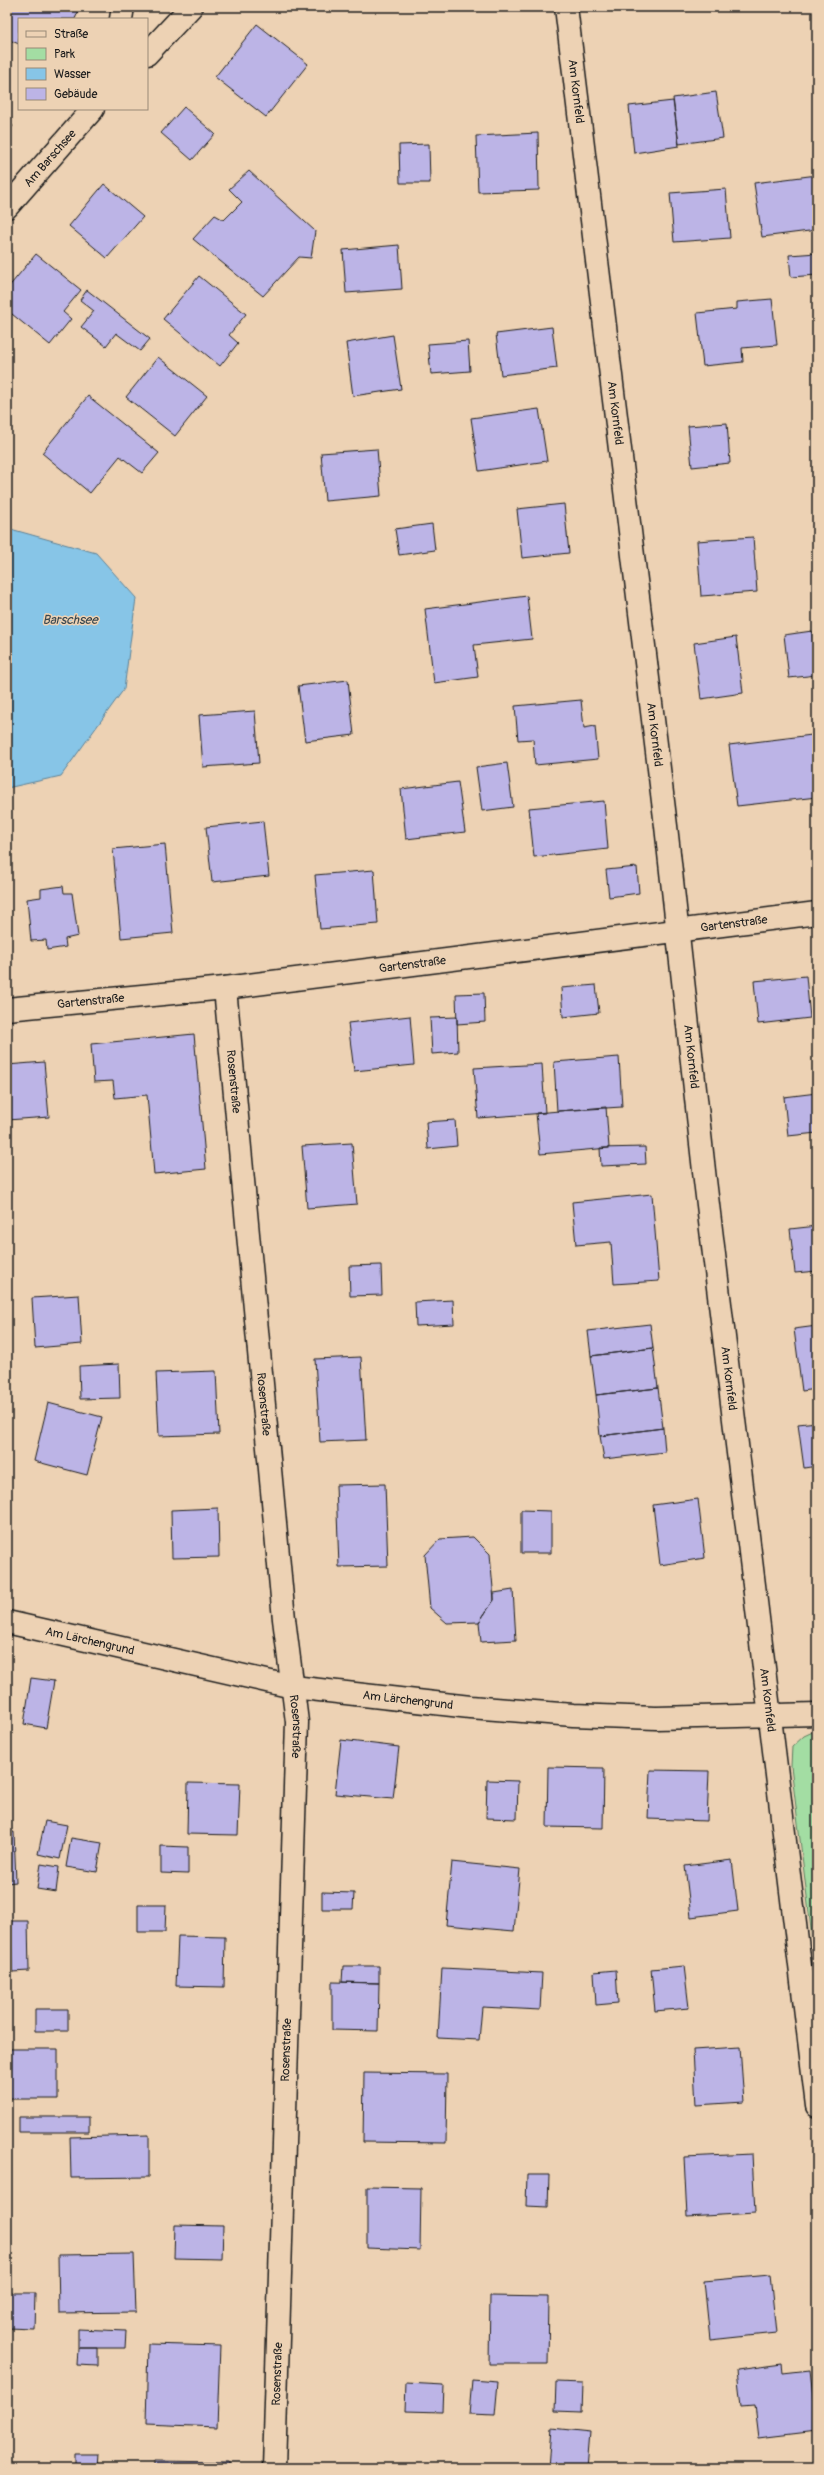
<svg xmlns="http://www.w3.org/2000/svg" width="824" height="2475" font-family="Pangolin,sans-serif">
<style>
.green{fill:#a3dda3;stroke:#607c60}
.water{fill:#87c5e7;stroke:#5c8196}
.building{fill:#bcb4e6;stroke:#1c1c1c}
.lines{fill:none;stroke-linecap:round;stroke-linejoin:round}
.street-casing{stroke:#1c1c1c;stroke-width:25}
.street{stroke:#edd2b4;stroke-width:22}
.labels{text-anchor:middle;stroke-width:3;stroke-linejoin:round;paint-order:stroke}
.street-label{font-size:12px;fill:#1c1c1c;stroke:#edd2b4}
.water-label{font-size:13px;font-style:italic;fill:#37464f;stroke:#edd2b4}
</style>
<rect width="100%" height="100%" fill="#edd2b4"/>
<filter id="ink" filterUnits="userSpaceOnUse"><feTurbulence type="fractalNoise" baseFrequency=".025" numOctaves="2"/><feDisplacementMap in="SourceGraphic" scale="8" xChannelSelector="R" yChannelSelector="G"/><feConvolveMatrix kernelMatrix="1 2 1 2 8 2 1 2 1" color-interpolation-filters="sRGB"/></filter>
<g filter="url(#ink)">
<path class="green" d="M817,1730V1978L791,1766L792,1747L804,1736Z"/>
<path class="water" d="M7,528L96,553L136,598L124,689L61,776L7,788Z"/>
<path class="building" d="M7,7H80L75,19H19V44L7,39Z
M257,24L308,64L266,117L215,77Z
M716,92L723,138L679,144L673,98Z
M673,101L679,146L634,153L629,106Z
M184,107L215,134L192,160L161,133Z
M7,120L13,126L7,133Z
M538,133L539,190L478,192L476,136Z
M429,144L430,183H400L399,145Z
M249,171L315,231L311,258L299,257L263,296L193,239L215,215L224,220L242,202L229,189Z
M817,175V230L762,237L754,183Z
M104,184L143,217L107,258L69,226Z
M726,189L730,238L674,242L670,193Z
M399,245L402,289L346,293L343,250Z
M817,253V275L791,277L789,255Z
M36,254L81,290L63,312L71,319L50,345L7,310V289Z
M199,276L246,314L229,335L238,343L220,366L163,319Z
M87,290L150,339L140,351L116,333L106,346L81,327L94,311L80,300Z
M772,299L777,345L742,348L743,362L703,366L697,313L737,309V302Z
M552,327L557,368L501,375L496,334Z
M393,335L401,389L353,396L346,343Z
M468,341L470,371L431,374L428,344Z
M158,357L207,396L175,436L126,397Z
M88,396L159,453L142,473L120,456L90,493L42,453Z
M539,409L547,461L479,471L471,418Z
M727,423L730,463L692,467L688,426Z
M377,449L381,496L325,501L321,453Z
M564,504L569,553L522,558L517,509Z
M432,524L435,550L399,555L395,529Z
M753,537L757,592L701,596L697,541Z
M527,596L532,639L474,645L478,677L434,683L425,609Z
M812,631L817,675L789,678L784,635Z
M736,637L743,693L701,699L694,643Z
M348,680L354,735L305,741L298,686Z
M581,700L584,728L595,726L598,759L535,765L533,739L518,740L515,706Z
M255,711L259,763L203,767L199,715Z
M812,735L817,797L737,806L729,745Z
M507,763L513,807L482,811L476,767Z
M458,782L465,832L406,839L401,789Z
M604,801L608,849L534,857L529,808Z
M263,821L269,876L212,882L206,827Z
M165,844L173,933L121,938L113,849Z
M637,867L639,893L609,897L606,870Z
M374,870L378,924L320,929L315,875Z
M63,886L64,893H72L78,936L65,939L66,947L47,950L46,940L31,941L27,899L41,897V889Z
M806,976L810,1018L758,1024L754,981Z
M596,985L599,1013L563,1017L561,988Z
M484,993L485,1022L457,1024L456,994Z
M410,1016L414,1065L354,1071L348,1023Z
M457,1017L458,1052L432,1054L430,1018Z
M194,1034L206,1169L154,1174L147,1095L115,1098L113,1081L94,1082L91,1044Z
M619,1057L622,1107L557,1111L554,1062Z
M44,1062L49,1117L7,1120V1065Z
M542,1064L545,1113L478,1118L474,1068Z
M817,1093V1133L788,1136L784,1097Z
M606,1107L609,1148L540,1154L536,1113Z
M455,1120L457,1146L428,1149L426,1122Z
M352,1143L357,1204L307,1208L302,1146Z
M645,1147L646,1164L601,1166L600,1148Z
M652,1194L659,1281L614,1284L611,1242L576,1245L572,1202Z
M817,1226V1271L795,1273L790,1229Z
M381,1265L382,1295L350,1296L349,1266Z
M79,1295L82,1344L35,1348L32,1298Z
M453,1300L454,1324L416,1326L415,1302Z
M650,1324L653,1348L591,1356L588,1331Z
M817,1326V1389L802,1391L794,1329Z
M653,1348L658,1388L596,1395L591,1356Z
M361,1357L366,1440L320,1442L315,1359Z
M119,1364L120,1398L80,1399L79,1366Z
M216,1371L219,1434L159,1436L156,1373Z
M658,1388L663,1428L600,1436L596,1395Z
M48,1403L102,1417L87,1475L34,1461Z
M817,1422V1466L804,1468L798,1424Z
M663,1428L665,1452L604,1459L600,1436Z
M817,1466V1496H816L812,1467Z
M385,1484L388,1566L339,1567L336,1485Z
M698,1499L705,1558L660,1565L653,1505Z
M218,1508L219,1557L172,1558L171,1510Z
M521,1510L551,1511V1553H521Z
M473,1537L490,1554L494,1600L479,1622L447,1623L430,1608L425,1555L440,1539Z
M513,1590L516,1640L481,1642L479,1622L494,1600V1593Z
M31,1678L54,1681L46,1728L24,1724Z
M341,1740L399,1747L393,1799L335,1794Z
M548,1767L604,1768L603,1828L547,1827Z
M650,1770L709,1771L707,1821L648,1819Z
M487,1780L518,1781L517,1819L486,1818Z
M188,1783L240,1784L238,1835L187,1834Z
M45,1821L67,1825L60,1859L38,1854Z
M14,1832L16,1882L7,1883V1833Z
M71,1838L102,1843L97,1872L66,1867Z
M161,1846L188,1847V1874L161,1873Z
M732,1860L738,1911L691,1917L685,1866Z
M452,1862L520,1869L514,1931L446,1925Z
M41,1864L59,1867L56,1892L37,1889Z
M322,1892L354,1893L353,1909H322Z
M138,1905H166L165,1932H138Z
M11,1921H28L29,1971L12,1972Z
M178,1936L225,1937L224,1987L176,1986Z
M343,1966H379V1983L342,1982Z
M684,1966L689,2008L655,2011L651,1969Z
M442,1968L542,1973L540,2010L482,2007L479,2040L438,2038Z
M616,1970L618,2003L596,2005L594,1972Z
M332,1982L379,1983L378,2031L332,2030Z
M35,2009H68V2031H35Z
M740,2047L744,2102L696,2105L693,2050Z
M7,2049H58V2099H7Z
M364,2073L447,2074L446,2143L363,2142Z
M19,2117H89V2132H19Z
M149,2135V2177L71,2178L70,2137Z
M752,2154L755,2213L687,2217L684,2157Z
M527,2175H549L548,2207L526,2206Z
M367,2187L421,2188L420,2250L367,2248Z
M175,2225L223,2226L222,2259L174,2258Z
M134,2254L136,2312L59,2313L58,2255Z
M770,2275L776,2333L710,2340L704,2281Z
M7,2293H35L34,2329L7,2328Z
M490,2296L549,2297L548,2364H489Z
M78,2329L126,2331L125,2348H78Z
M148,2344L220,2346L217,2427L146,2424Z
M78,2348H98V2366L77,2365Z
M782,2364L783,2373L810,2370L817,2431L758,2438L754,2405L741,2406L737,2370Z
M472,2380L498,2382L495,2415L469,2414Z
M556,2382L583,2383L582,2412L555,2411Z
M406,2383L444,2385L443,2412L405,2411Z
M551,2428L590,2432L587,2468H548Z
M75,2454H98L97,2468H75Z
M154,2461L229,2462V2468H154Z"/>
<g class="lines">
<g class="street-casing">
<g id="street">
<path id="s1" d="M566,7L666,826L705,1180L817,2106"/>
<path d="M121,19L123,7"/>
<path d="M147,54L191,7"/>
<path id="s2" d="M7,207L93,109"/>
<path id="s3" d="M225,988L284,1619L297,1722L274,2468"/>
<path id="s4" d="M7,1009L225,988L817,913"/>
<path id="s5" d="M7,1622L293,1687L470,1707L573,1715L656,1718L817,1714"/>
</g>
</g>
<use href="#street" class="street"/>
</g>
</g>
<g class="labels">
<g class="street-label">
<text dy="4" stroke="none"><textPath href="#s1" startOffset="85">Am Kornfeld</textPath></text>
<text dy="4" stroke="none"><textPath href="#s2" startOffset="65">Am Barschsee</textPath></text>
<text dy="4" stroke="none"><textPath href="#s1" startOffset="409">Am Kornfeld</textPath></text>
<text dy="4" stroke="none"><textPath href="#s1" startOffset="733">Am Kornfeld</textPath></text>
<text dy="4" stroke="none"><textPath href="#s4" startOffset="732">Gartenstraße</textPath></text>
<text dy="4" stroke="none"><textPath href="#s4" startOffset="408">Gartenstraße</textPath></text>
<text dy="4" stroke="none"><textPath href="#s4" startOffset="84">Gartenstraße</textPath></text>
<text dy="4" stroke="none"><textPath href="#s1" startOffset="1057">Am Kornfeld</textPath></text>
<text dy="4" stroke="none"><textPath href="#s3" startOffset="94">Rosenstraße</textPath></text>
<text dy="4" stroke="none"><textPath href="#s1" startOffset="1381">Am Kornfeld</textPath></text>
<text dy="4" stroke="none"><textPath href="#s3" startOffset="418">Rosenstraße</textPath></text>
<text dy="4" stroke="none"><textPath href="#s5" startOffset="85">Am Lärchengrund</textPath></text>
<text dy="4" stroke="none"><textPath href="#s5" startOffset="409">Am Lärchengrund</textPath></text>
<text dy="4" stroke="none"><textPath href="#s1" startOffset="1705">Am Kornfeld</textPath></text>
<text dy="4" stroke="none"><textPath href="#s3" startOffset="742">Rosenstraße</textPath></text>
<text transform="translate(286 2050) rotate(-88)" y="4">Rosenstraße</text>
<text transform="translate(277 2374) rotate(-88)" y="4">Rosenstraße</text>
</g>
<g class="water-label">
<text x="70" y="624">Barschsee</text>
</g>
</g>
<rect width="824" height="2475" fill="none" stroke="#edd2b4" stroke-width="24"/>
<rect x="12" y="12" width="800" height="2451" fill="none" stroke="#1c1c1c" stroke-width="1.5" filter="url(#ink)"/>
<rect x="18" y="18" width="130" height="92" fill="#edd2b4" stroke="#998977"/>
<rect x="26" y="31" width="20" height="6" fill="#edd2b4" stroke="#998977"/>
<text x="54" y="38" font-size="12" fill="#1c1c1c">Straße</text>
<rect x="26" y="48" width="20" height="12" fill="#a3dda3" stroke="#998977"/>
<text x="54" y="58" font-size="12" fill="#1c1c1c">Park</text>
<rect x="26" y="68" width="20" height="12" fill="#87c5e7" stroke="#998977"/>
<text x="54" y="78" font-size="12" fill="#1c1c1c">Wasser</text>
<rect x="26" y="88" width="20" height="12" fill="#bcb4e6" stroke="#998977"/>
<text x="54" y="98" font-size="12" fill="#1c1c1c">Gebäude</text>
</svg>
